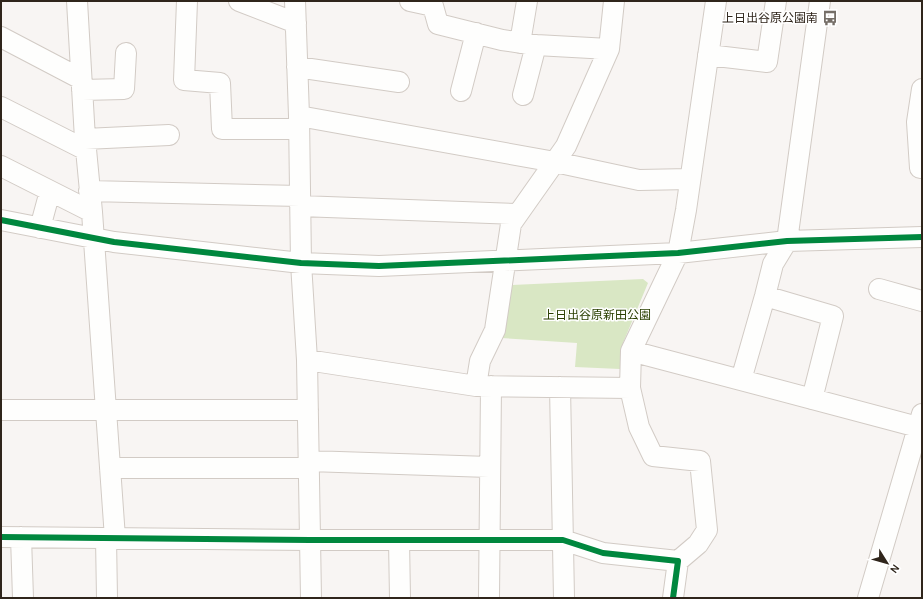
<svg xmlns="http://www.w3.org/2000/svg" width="923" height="599" font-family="Karla,'Noto Sans JP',sans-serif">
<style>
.green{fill:#d9e7c4}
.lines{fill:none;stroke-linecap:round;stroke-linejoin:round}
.minor-casing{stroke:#d2cbc5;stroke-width:22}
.minor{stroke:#fefefd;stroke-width:20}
.cycleway-casing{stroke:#fff;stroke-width:8}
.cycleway{stroke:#00873e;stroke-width:6}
.labels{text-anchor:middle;stroke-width:3;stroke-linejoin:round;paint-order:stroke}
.poi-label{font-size:12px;fill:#2f251b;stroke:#fff;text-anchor:end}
.park-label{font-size:12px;fill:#2a3f00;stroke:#fff}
</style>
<rect width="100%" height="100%" fill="#f8f5f3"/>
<path class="green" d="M643,279L648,283L623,343L620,369L575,367L577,343L501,338L512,285Z"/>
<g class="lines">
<g class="minor-casing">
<path id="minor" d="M77,1L85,139L92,212L115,538
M187,1L184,80L220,83L222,129H299
M239,1L296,23
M295,1L299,116L301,263L307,360L311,598
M410,1L433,6L438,24L502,40L536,45L609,49
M1,37L81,79
M520,43L527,1
M708,55L767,62L776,1
M297,67L399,82
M922,89L917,122L920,168H922
M82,90L124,89L126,53
M461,91L476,33
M523,95L536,45
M1,107L86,150
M299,116L555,162L639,180L690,179
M85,139L169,135
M1,166L92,212
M89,191L300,196
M300,206L518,214
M1,220L114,242L301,263L379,266L678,253L787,241L922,237
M40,228L50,191
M879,289L922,301
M765,296L833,316L812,399
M631,351L922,428
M307,360L476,386L630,388
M741,380L765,296L773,264L787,241L820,1
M476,386L480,361L495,330L511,224L566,146L609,49L614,1
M560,387L564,598
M1,410H308
M309,461L489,467
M110,468H309
M1,537L310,540H563L603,553L678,561L673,598
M21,537L23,598
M106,538L107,598
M399,540L400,598
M678,561L698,544L707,530L700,461L653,456L639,427L630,388L631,351L678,253L686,210L716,1
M489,598L491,386
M868,598L922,414"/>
</g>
<use href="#minor" class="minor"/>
<g class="cycleway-casing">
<path id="cycleway" d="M1,220L114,242L301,263L379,266L678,253L787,241L922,237
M1,537L310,540H563L603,553L678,561L673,598"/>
</g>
<use href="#cycleway" class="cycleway"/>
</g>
<defs>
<g id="bus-bare" transform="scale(1.2)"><path d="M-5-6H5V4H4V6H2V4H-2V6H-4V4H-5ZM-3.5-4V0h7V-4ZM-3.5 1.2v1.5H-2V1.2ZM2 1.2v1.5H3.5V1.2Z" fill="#756e67" stroke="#fff" stroke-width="2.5" paint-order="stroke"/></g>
</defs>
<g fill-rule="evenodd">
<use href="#bus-bare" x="830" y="18"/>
</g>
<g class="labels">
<g class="poi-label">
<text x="818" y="22">上日出谷原公園南</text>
</g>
<g class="park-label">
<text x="597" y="319">上日出谷原新田公園</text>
</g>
</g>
<rect width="923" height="599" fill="none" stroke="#2f251b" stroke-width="4"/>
<g transform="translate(887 563) rotate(127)" stroke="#ffffff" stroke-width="3" paint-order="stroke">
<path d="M0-3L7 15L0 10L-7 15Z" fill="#2f251b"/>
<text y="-6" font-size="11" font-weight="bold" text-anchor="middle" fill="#2f251b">N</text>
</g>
</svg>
